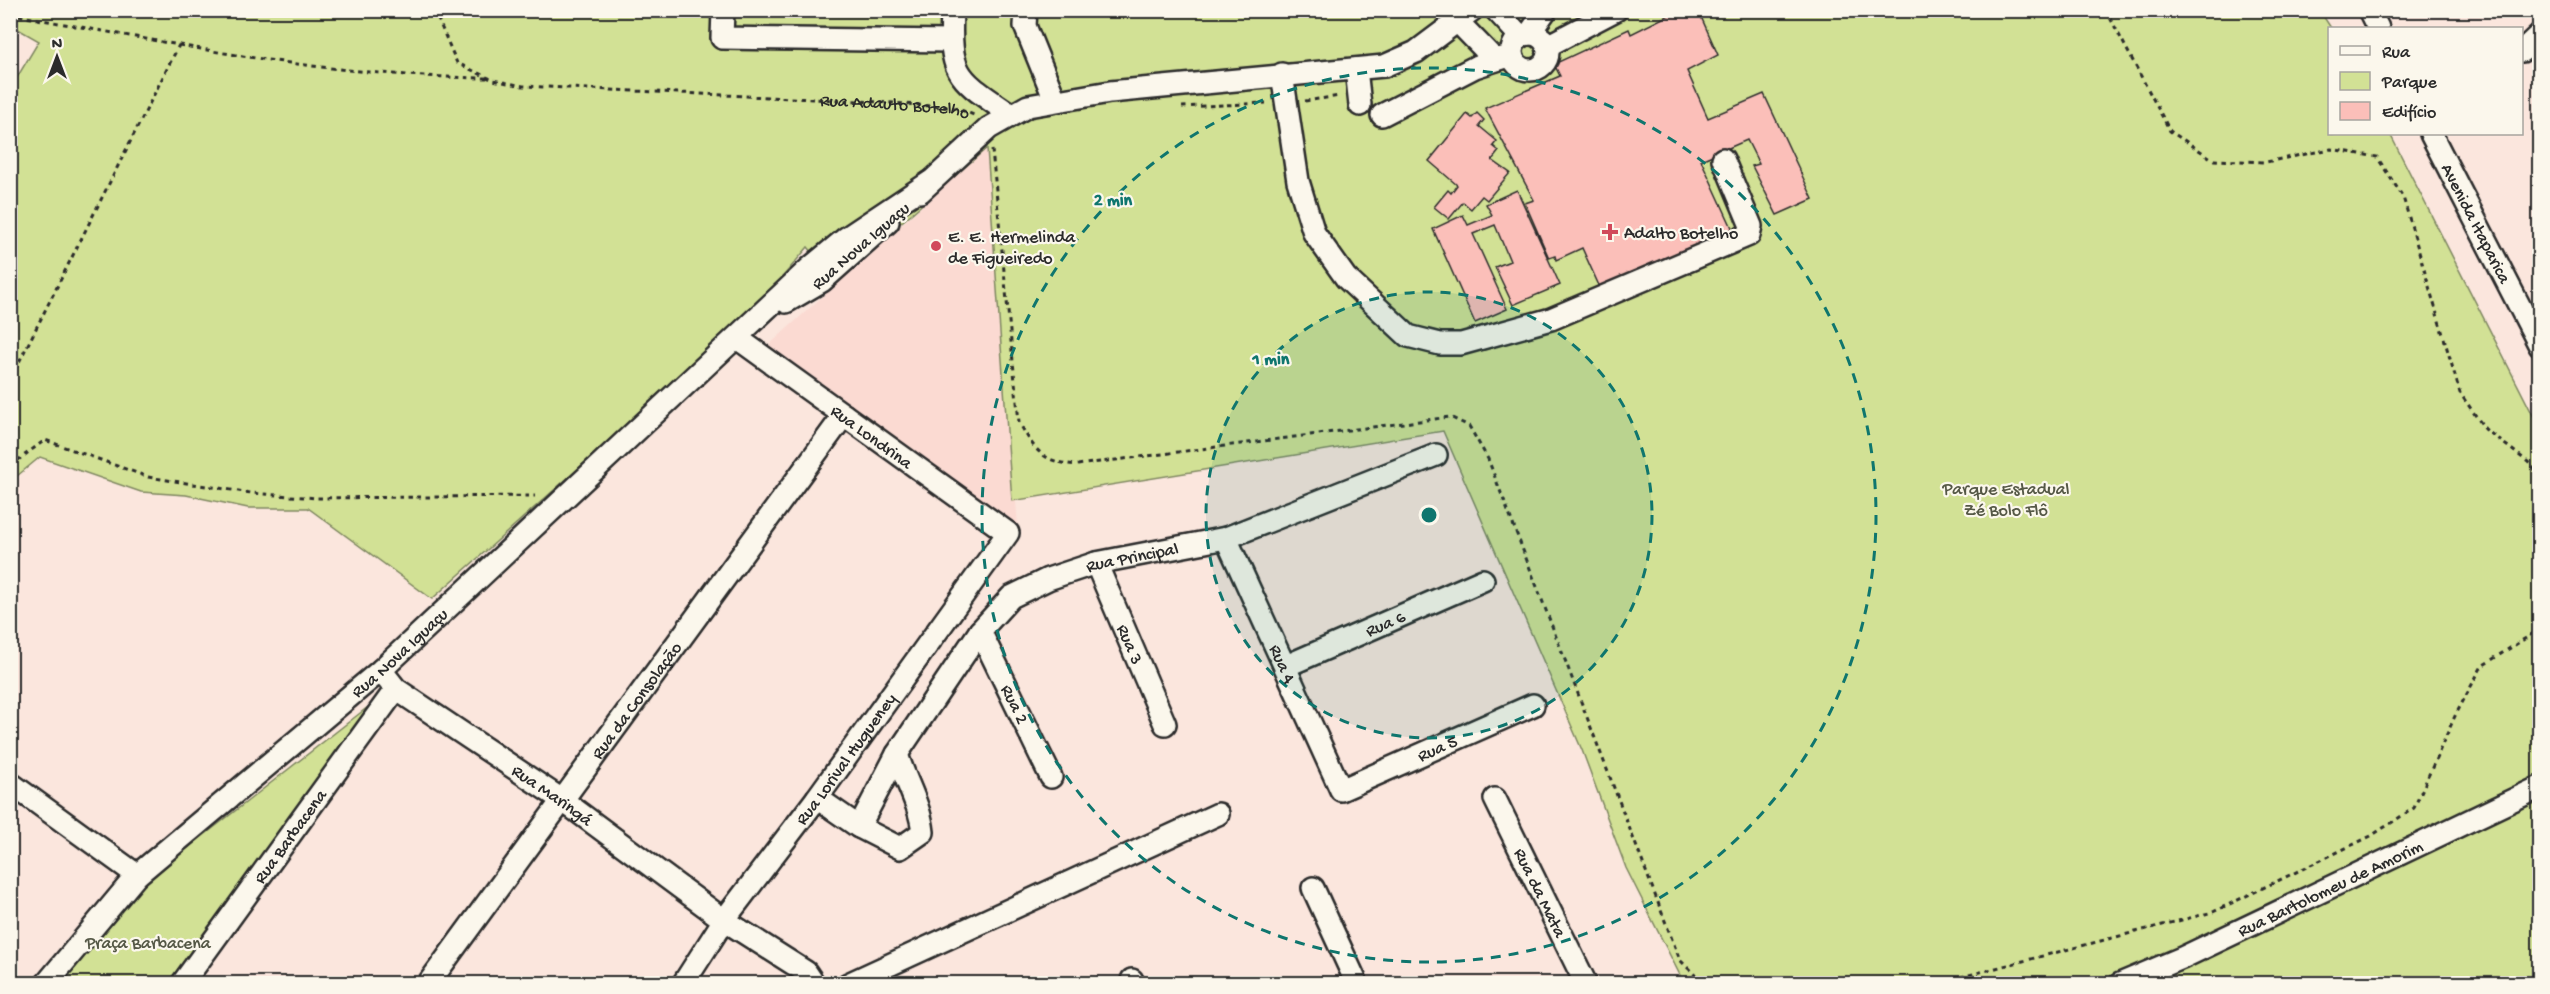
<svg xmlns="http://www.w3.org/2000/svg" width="2550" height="994" font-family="'Gochi Hand',sans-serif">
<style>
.built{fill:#fbdad2}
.green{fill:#d2e195;stroke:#7e8660;stroke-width:1.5}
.building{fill:#fbbfb9;stroke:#2b2b2b;stroke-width:1.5}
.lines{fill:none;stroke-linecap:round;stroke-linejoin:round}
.minor-casing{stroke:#2b2b2b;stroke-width:26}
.path{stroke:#2b2b2b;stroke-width:3;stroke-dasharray:4.5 4.5;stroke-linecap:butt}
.minor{stroke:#fbf7ec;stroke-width:21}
.ring{fill:none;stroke:#0f766e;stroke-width:3;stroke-dasharray:10 8}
.poi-dot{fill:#d1495b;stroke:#fbf7ec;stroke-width:2}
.labels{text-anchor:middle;stroke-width:4.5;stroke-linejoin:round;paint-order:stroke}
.street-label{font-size:18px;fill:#2b2b2b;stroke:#fbf7ec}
.poi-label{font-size:18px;fill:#2b2b2b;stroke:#fbf7ec;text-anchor:start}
.park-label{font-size:18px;fill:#555846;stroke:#fbf7ec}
.centre{fill:#0f766e;stroke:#fbf7ec;stroke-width:3}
.ring-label{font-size:18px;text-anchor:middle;font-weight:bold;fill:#0f766e;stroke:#fbf7ec;stroke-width:4.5;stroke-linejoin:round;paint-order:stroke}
</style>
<rect width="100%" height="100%" fill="#fbe6dd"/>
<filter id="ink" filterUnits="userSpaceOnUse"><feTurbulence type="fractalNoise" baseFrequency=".0167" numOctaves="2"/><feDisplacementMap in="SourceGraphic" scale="12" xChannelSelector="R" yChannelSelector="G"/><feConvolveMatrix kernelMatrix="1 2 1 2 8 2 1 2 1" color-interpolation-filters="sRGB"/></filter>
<g filter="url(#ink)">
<path class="built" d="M987,147L1018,526L768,346Z"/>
<path class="green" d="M11,10L2320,11L2331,28L2330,134H2390L2539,427V983H1684L1626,868L1582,750L1443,431L1012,501L987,148L835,280L808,247L748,317L432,599L308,508H248L186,495L141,492L40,457L11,481L10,89L39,41L11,25Z
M373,703L168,983L61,984L143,883Z"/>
<path class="building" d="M1679,10H1698L1718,55L1687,71L1708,118L1764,94L1813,199L1777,215L1752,166L1759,164L1747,140L1701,160L1734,232L1601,290L1582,248L1556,260L1555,256L1549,258L1525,203L1534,200L1485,108L1560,76L1554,64L1629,29L1631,34Z
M1477,113L1484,120L1479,126L1497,141L1493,146L1499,151L1492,160L1510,173L1487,200L1482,196L1471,209L1463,202L1449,219L1434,207L1448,190L1451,193L1457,185L1429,161L1467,114L1472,118Z
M1517,190L1560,285L1513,305L1495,267L1510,261L1495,225L1473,234L1507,309L1475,323L1433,229L1463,215L1468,225L1492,215L1486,204Z"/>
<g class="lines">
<g class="minor-casing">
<g id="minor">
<path d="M723,10L722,38L951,41"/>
<path d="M952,10C949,77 958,78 1010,114"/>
<path d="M1026,10L1025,26L1055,100"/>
<path d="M1496,10L1521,37"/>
<path d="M2369,10L2378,28"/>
<path d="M1458,22L1495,60"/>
<path d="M1529,34L1546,10"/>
<circle cx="1530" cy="52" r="18"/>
<path d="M1547,46L1616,10"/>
<path d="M2522,51L2540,34"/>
<path d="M1356,69L1360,105"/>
<path d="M1282,74L1298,181L1314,233L1346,278L1408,336L1440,344H1461L1551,319L1749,235L1751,226L1723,159"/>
<path d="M1382,115L1475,67L1512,55"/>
<path id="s2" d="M2431,134L2540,346"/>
<path d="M920,192L989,128L1028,106L1110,92L1384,66L1416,52L1472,10"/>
<path d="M786,302L822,281L888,222"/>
<path id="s3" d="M1226,538L1341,790L1533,705"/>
<path id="s4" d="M1096,563L1165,724"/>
<path id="s5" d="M980,631L1051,777"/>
<path id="s6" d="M1286,666L1483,580"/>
<path id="s7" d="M381,670L396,689L562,800L724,920L806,972L814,984"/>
<path d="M10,783L137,875"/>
<path d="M817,798L859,827L900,848L923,832C920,804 905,781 897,754"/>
<path id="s8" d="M1495,799L1586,984"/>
<path id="s9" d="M859,827L897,754L980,631L1011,597L1048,579L1096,563L1226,538L1436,455"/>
<path d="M1313,888L1357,984"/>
<path d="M1132,980L1134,984"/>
<path id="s10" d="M46,984L137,875L381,670L811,267L846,238L930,182"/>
<path id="s11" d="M182,984L396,689"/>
<path id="s12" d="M428,984L844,415"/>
<path id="s13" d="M683,984L724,920L817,798L1008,533L737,338"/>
<path d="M848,984L1218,814"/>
<path id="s14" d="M2120,984L2182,958L2540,787"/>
</g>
</g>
<g class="path">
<path id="s1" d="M434,10L457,63L493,80L523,86L880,102L956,108L974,115"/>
<path d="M2106,10L2170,131L2214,160L2266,162L2331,149L2377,157L2403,197L2460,393L2485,429L2528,462L2540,476"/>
<path d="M10,14L179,45L10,380"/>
<path d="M179,45C281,64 383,77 487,78"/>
<path d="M1305,101L1340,96"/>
<path d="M1182,107L1266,103"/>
<path d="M992,150L1019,422C1035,451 1042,462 1077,465L1450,417L1469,426L1488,459L1680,960L1704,984"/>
<path d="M10,466L45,440L148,477L251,493L317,498L535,496"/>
<path d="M1934,984L2213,912L2371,836L2414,808L2455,716L2482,666L2540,629"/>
</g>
<use href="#minor" class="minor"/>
</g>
</g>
<circle cx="1429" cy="515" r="223" fill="#0f766e" fill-opacity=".12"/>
<g class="ring">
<circle cx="1429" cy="515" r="223"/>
<circle cx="1429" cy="515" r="447"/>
</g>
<g class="poi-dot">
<path d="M1607 223h6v6h6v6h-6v6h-6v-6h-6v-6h6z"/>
<circle cx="936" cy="246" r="6"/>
</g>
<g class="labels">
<g class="street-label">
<text dy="6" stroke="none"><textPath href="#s1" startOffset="501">Rua Adauto Botelho</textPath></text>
<text dy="6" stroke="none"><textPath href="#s2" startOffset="100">Avenida Itaparica</textPath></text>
<text transform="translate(860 245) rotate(-41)" y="6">Rua Nova Iguaçu</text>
<text transform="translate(872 436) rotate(36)" y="6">Rua Londrina</text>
<text dy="6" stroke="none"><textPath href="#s9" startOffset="405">Rua Principal</textPath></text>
<text dy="6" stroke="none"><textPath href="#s6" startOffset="108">Rua 6</textPath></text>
<text dy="6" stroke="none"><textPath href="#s4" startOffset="88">Rua 3</textPath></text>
<text dy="6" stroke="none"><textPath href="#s10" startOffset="486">Rua Nova Iguaçu</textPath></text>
<text dy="6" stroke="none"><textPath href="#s3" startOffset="138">Rua 4</textPath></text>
<text dy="6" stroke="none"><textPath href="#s12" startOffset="352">Rua da Consolação</textPath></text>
<text dy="6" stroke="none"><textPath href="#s5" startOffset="81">Rua 2</textPath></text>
<text dy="6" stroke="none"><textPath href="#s3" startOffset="382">Rua 5</textPath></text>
<text dy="6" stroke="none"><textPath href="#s13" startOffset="278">Rua Lorival Hugueney</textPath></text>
<text dy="6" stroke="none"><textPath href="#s7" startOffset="213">Rua Maringá</textPath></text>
<text dy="6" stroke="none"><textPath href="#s11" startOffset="183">Rua Barbacena</textPath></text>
<text dy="6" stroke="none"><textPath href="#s14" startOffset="231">Rua Bartolomeu de Amorim</textPath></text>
<text dy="6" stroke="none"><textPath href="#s8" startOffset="104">Rua da Mata</textPath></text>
</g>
<g class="poi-label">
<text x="1624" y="238">Adalto Botelho</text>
<text x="948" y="242">E. E. Hermelinda<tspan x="948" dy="21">de Figueiredo</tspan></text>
</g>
<g class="park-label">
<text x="2006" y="494">Parque Estadual<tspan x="2006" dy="21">Zé Bolo Flô</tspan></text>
<text x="148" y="948">Praça Barbacena</text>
</g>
</g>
<circle cx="1429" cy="515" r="9" class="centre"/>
<g class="ring-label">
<text x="1113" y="205">2 min</text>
<text x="1271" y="364">1 min</text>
</g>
<rect width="2550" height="994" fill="none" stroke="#fbf7ec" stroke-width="36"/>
<rect x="18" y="18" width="2514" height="958" fill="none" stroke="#2b2b2b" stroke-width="2" filter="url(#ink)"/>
<rect x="2328" y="27" width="195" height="108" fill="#fbf7ec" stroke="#a8a59f" stroke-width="1.5"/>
<rect x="2340" y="46" width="30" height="9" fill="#fbf7ec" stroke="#a8a59f" stroke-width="1.5"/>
<text x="2382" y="57" font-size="18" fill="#2b2b2b">Rua</text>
<rect x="2340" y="72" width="30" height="18" fill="#d2e195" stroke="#a8a59f" stroke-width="1.5"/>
<text x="2382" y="87" font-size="18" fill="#2b2b2b">Parque</text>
<rect x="2340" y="102" width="30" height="18" fill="#fbbfb9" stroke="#a8a59f" stroke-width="1.5"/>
<text x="2382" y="117" font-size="18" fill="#2b2b2b">Edifício</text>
<g transform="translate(57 57)" stroke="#fbf7ec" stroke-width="4.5" paint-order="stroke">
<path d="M0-4.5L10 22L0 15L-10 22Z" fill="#2b2b2b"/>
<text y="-9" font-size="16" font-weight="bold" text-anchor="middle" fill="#2b2b2b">N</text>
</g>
</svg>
